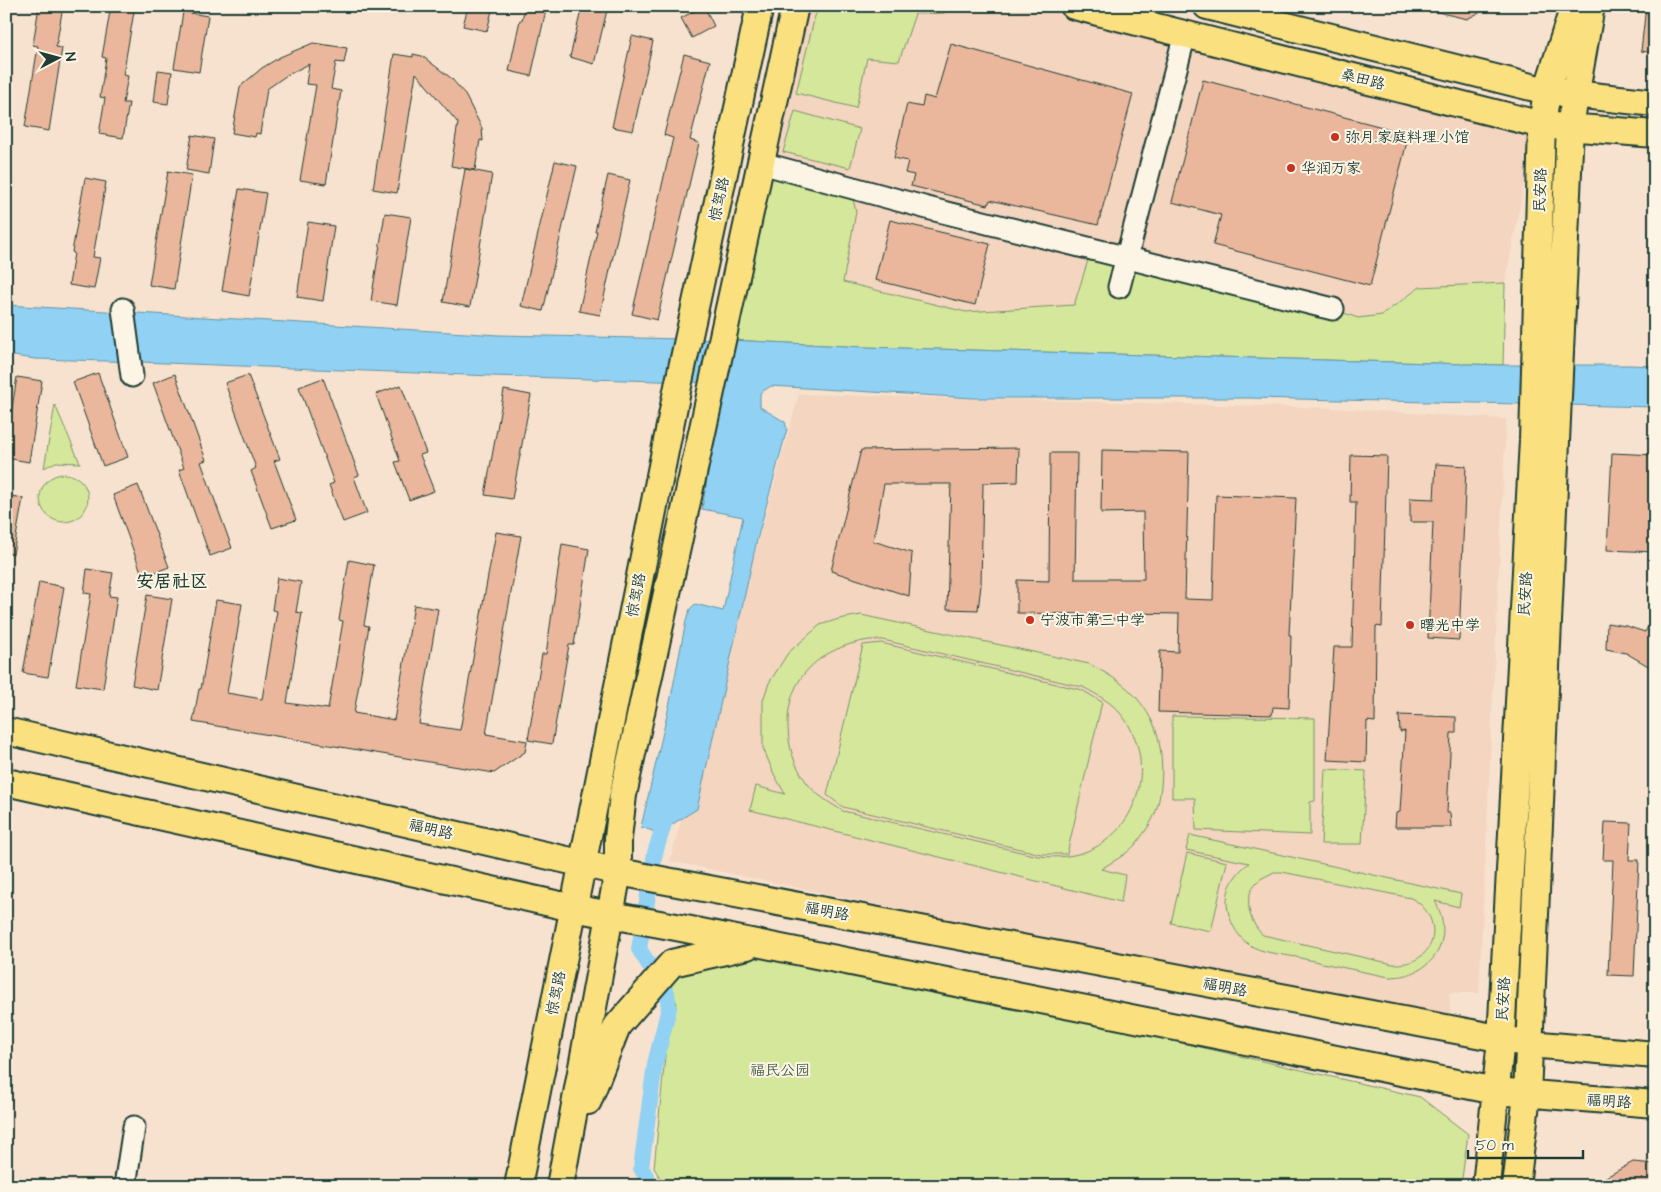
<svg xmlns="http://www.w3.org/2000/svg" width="1661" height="1192" font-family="'Architects Daughter','LXGW WenKai TC',sans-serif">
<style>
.built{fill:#f3d5c0}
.green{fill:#d5e79b;stroke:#7a9268;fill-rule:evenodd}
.water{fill:#91d1f3;stroke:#6396a7}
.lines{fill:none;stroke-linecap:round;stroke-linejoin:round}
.canal{stroke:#91d1f3;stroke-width:16}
.building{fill:#eab79c;stroke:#1f3d34}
.minor-casing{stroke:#1f3d34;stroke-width:25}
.major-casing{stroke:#1f3d34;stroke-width:30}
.minor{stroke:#fcf5e5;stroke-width:21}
.major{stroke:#fbe080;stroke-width:26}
.poi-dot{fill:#c8321e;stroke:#fcf5e5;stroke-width:2}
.labels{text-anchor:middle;stroke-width:4;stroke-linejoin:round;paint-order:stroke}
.street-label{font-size:15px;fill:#1f3d34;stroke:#fcf5e5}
.poi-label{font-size:15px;fill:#1f3d34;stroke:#fcf5e5;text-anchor:start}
.park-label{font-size:15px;fill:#435f49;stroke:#fcf5e5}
.quarter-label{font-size:18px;font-weight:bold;fill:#1f3d34;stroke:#fcf5e5}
</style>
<rect width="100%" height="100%" fill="#f7e2cf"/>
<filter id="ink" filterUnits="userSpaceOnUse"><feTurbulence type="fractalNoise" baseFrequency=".02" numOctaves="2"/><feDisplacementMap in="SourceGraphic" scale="10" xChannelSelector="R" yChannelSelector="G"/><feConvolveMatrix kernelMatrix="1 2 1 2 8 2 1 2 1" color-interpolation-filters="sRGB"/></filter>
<g filter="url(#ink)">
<path class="built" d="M803,6H1049L1534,131L1505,283L1420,287L1382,315L1358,318L1333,309L1317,318L1298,308L1089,257L1074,306L966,312L843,282L856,212L760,190Z
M799,394L1331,408L1506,419L1479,993H1449L1451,1019L1153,962L670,861Z"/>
<path class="green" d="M820,6H946L944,13L915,14L899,61L867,58L856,108L796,93L815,16Z
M795,111L860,129L850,168L783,152Z
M775,175L853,199L856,212L843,282L966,312L1074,305L1089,257L1298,308L1317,318L1333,309L1358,318L1382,315L1420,287L1505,283L1503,365L864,347L731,340L760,190Z
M55,405L80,463L56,462L44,468Z
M40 498a24 24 0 1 1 48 0a24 24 0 1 1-48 0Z
M861,615L1089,664C1104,672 1121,681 1133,694C1143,704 1153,720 1157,733C1164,757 1164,798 1152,820C1148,828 1141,837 1135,845C1126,855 1112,862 1101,869L1125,875L1121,902L750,810L756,786L785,794L774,774L763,748V700L769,683L788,653L820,625L839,619ZM869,640H883L1083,687C1097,695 1110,701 1120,713C1156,755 1143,823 1094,848C1077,857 1056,858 1038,856L843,811C830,803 816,795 807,783C794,765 788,747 788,725C787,676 822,647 869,640Z
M881,643L1082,690L1102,702L1067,854H1041L843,807L827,795L863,645Z
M1172,716L1315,718V801L1310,802V835L1196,830L1195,798H1172Z
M1325,769L1366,771L1362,844H1321Z
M1190,835L1461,894L1459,907L1435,901C1456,940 1433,977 1389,977C1358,971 1327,964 1296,957C1280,954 1261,953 1248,944C1236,935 1229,920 1227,905C1226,887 1236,873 1249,863L1186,850ZM1274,872H1282L1411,898C1434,909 1442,941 1420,957C1412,963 1403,964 1393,964L1263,935C1249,923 1242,897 1257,882C1262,877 1269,875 1274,872Z
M1187,853L1227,862L1211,931L1171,923Z
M757,946L1420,1097L1468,1134L1461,1186H665L654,1168L667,1036L677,1004L665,973Z"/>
<path class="water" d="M6,305L499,335L731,340L864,347L1503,365H1630L1655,366V407L1249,398H973L771,386L760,393V407L785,422L787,429L757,540L697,809L658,833L641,827L670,702L686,621L690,609L695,604L723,611L743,517L702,509L723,383L492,376L140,362L35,359L6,355Z"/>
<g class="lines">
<path class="canal" d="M652,1186L641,1168L655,1064L669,1008L667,993L639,949L655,853L668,811"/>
</g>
<path class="building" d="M39,6H63L56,47L62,48L49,131L25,127L38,46L33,45Z
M111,6H135L123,75L128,76L123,103H129L123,138L99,134L105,98L100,97L106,58L102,57Z
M468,6H493L487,31L463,26Z
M525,6H547L531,76L509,71L520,20H522Z
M582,6H608L594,64L570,57Z
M704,6L714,26L692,38L681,18Z
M1433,6H1492L1467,19L1433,11Z
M1646,6H1655V53L1641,51Z
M183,12L208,16L199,72L174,68Z
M632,36L653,41L633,131L612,127Z
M313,43L347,48L344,63L336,62L331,89L341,91L326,184L300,180L316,85L306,84L309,64L287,75L267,89L260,134L256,133L255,137L232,133L240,88L243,84L262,68L280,57Z
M951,44L1133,94L1098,225L990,200L988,205L911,186L914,175L905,173L908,161L894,158L907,104L922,107L924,96L935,99Z
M394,54L413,57V54L422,56L451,78L464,93L482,128L483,141L480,140L475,170L451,166L458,123L416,73L397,193L373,189Z
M684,54L710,61L690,140L699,143L657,320L632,314L673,138L664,135Z
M158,70L172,72L168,104L154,102Z
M1203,80L1409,134L1370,286L1213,245L1221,215L1172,202Z
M192,135L214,139L209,174L186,170Z
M555,161L577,166L543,311L521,306Z
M465,169L492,174L470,307L443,302Z
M168,171L192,175L174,289L149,285Z
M608,175L630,180L600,315L579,311L597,231H595Z
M85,178L106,182L93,257L100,258L94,289L69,285L74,253L72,252Z
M239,189L266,193L249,296L222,291Z
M385,213L411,217L397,305L371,301Z
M890,220L990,244L975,305L875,280Z
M308,222L334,226L323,301L297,297Z
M98,373L128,457L103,466L73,382Z
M175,374L206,460L201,462L232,548L210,556L179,470L184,468L153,383Z
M248,375L280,459L274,461L296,520L272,528L251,471L256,468L225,383Z
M17,377L42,381L29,462L6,458V445Z
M323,378L359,475L354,477L367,513L343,522L329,485L334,483L299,387Z
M401,385L426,453L420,455L434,491L409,500L395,462L400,461L376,394Z
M504,390L531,395L512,499L485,495Z
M1019,448L1018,482L983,483L981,585L978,610L947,609L951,484H884L873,541L912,553L909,596L831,571L861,450Z
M1102,450L1189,452L1185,599L1213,600L1216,495L1296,498L1289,635H1291L1289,708L1273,707L1272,715L1158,712L1160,651L1178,652L1179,614L1133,613V619H1093V614L1017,613V580L1049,581L1050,453H1077L1075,579H1144L1143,512L1101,513Z
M1612,453L1655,455V552L1607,550Z
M1351,455L1387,456L1382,627L1376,626L1375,722L1367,721L1366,762L1327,760L1334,647H1352L1356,502H1350Z
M1436,464L1466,466L1459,640L1428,638L1433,522H1410V498L1434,499Z
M138,485L169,567L143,577L113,495Z
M6,495L23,498L13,554L6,553Z
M496,532L521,536L486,734L527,741L525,752L494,773L193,722L199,689H201L216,600L242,604L227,693L262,699L277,611L272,610L277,578L301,582L296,612L302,613L287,703L328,709L343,621L339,620L349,560L374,565L364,625L369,626L354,713L394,720L414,605L438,609L419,724L460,730Z
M562,544L589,549L574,645H569L552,744L528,740L542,654H546Z
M87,569L113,573L109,596L117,597L103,689L76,685L91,594L84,593Z
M39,582L64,587L48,677L23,673Z
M147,595L172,599L157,690L132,685Z
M1655,614V670L1626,653L1606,649L1607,623L1626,626L1645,632Z
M1399,715L1456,717V733H1451L1447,813H1450L1451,827H1395L1396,813L1400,812L1405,731L1400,732Z
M1605,822L1631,823L1629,860H1639L1634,976L1608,975L1613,860H1603Z
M1633,1162L1655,1164V1186H1590Z"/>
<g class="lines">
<g class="minor-casing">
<path id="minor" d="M761,163L931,209L1333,309
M1119,287L1185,34
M123,309L132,376
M125,1186L134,1127"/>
</g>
<g class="major-casing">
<path id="major" d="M1074,6L1542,125L1655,134
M1207,6L1547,91L1655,103
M6,731L619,872L1530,1044L1655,1055
M6,782L573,908L676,927L1496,1091L1655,1104
M588,1101L617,1026L672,963L747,946
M518,1186L677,391L760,6
M560,1186L618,872V838L623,795L795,6
M1486,1186L1501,1039L1533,440L1542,125L1547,91L1574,6
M1516,1186L1527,1095L1570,126L1591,6"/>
</g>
<use href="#minor" class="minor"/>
<use href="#major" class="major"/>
</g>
</g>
<g class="poi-dot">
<circle cx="1335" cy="137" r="5"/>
<circle cx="1291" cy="168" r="5"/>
<circle cx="1030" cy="620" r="5"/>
<circle cx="1410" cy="625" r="5"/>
</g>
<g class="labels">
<g class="street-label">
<text transform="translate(1363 79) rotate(14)" y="5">桑田路</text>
<text transform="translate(1540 190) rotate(-88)" y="5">民安路</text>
<text transform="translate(719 199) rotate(-78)" y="5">惊驾路</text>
<text transform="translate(1525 594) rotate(-87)" y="5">民安路</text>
<text transform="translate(636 595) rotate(-79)" y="5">惊驾路</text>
<text transform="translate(431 829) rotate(13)" y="5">福明路</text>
<text transform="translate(827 911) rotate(11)" y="5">福明路</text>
<text transform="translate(1225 987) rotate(11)" y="5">福明路</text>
<text transform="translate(556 993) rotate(-79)" y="5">惊驾路</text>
<text transform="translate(1503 999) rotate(-87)" y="5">民安路</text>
<text transform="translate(1609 1101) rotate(4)" y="5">福明路</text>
</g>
<g class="poi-label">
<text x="1345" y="142">弥月.家庭料理.小馆</text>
<text x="1301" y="173">华润万家</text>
<text x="1040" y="625">宁波市第三中学</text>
<text x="1420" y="630">曙光中学</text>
</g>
<g class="park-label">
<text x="780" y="1075">福民公园</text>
</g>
<g class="quarter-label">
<text x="172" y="587">安居社区</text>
</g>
</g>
<rect width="1661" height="1192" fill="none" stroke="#fcf5e5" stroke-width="25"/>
<rect x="12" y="12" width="1636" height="1167" fill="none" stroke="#1f3d34" stroke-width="2" filter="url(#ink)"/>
<g transform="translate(58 58) rotate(84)" stroke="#fcf5e5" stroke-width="4" paint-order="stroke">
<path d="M0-4L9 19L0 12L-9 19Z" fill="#1f3d34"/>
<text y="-8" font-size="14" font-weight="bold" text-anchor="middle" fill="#1f3d34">N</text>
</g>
<path d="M1468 1150v8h115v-8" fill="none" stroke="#1f3d34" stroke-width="2.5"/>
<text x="1476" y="1150" font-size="15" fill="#1f3d34" stroke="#fcf5e5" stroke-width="4" paint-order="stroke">50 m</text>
</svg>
